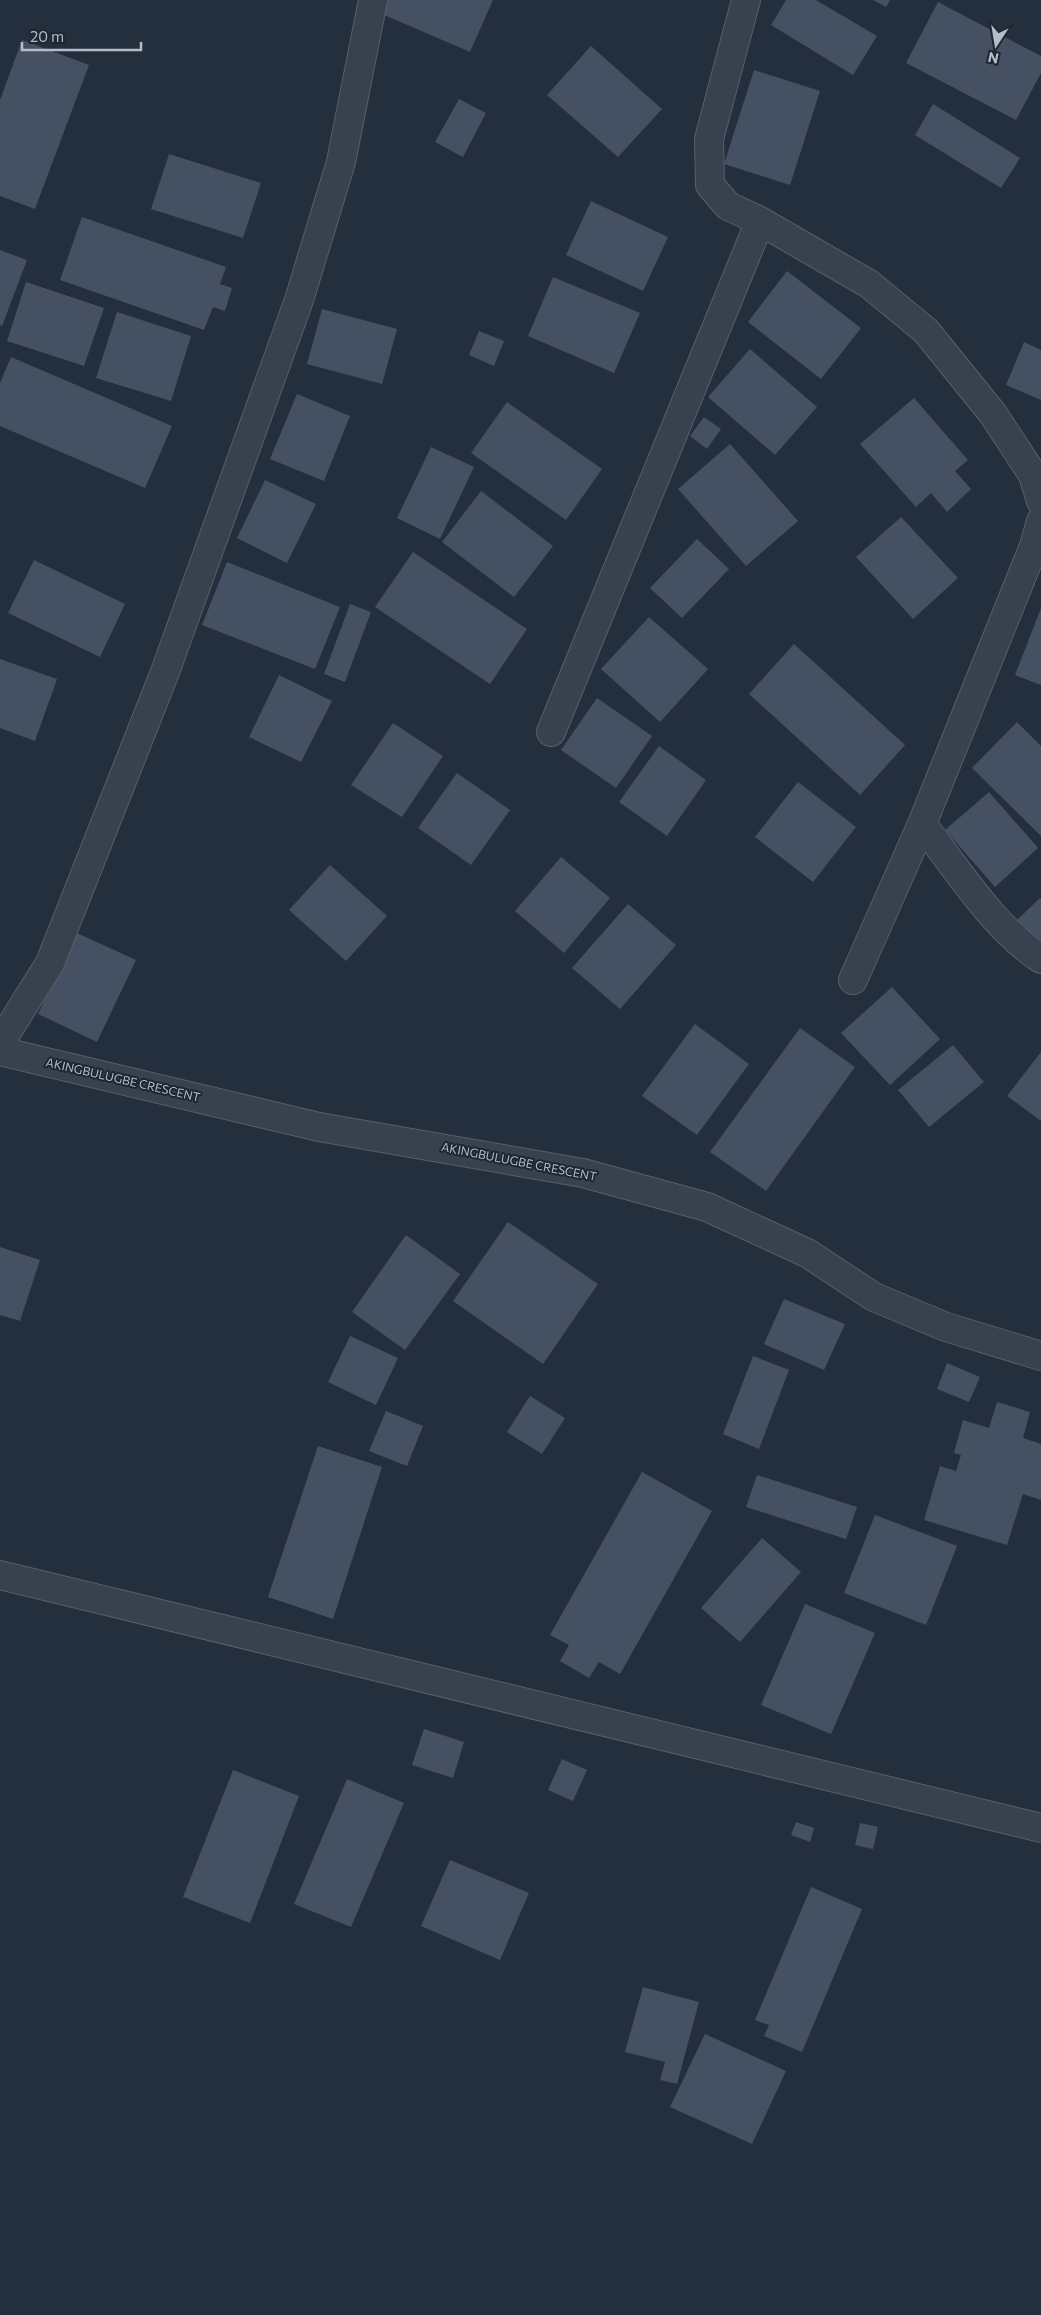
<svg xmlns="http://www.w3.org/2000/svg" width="1041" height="2315" font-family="Commissioner,sans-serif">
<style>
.building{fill:#455162}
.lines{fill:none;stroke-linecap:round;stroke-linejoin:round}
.minor-casing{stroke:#565f6c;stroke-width:30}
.minor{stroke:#38414e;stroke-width:28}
.labels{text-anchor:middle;stroke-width:4;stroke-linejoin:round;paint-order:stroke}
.street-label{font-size:12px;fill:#b4bcc9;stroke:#1d2633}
</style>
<rect width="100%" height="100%" fill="#242f3e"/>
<path class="building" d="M388,0H493L470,52L382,14Z
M786,0H816L877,36L853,75L771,25Z
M873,0H890L886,7Z
M938,2L1041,56V73L1016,120L906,63Z
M22,40L89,65L35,209L0,196V100Z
M591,46L662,109L618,157L547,95Z
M754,70L820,91L790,185L724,164Z
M459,99L486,113L463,157L435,142Z
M933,104L1020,158L1001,188L915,135Z
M169,154L261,183L243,238L151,209Z
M591,201L668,237L643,291L566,255Z
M82,217L226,267L220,284L232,288L225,311L213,307L204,330L60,280Z
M0,250L27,260L2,326L0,325Z
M787,271L861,328L821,379L748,322Z
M553,277L640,313L614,373L528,336Z
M26,282L104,308L84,366L7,341Z
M322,309L397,329L382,384L307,364Z
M117,312L191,336L171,401L96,378Z
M479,331L504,341L494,366L469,355Z
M1024,342L1041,350V400L1006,385Z
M750,349L817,407L775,455L708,397Z
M11,357L172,426L145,488L0,426V383Z
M297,394L350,416L324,481L270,459Z
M914,398L968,460L955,471L971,489L947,512L931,493L916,507L860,444Z
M507,402L602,469L566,520L471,453Z
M704,417L721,429L707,449L690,436Z
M730,444L798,521L746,566L678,489Z
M431,447L474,467L440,539L397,518Z
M265,480L316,504L287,563L237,538Z
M481,491L553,546L514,597L442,542Z
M901,517L958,578L913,619L856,557Z
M697,539L729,569L682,618L650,588Z
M413,552L527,629L490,684L375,607Z
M34,560L125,604L100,657L8,613Z
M227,562L340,607L315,669L202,625Z
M350,604L371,612L345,682L324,674Z
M1041,608V685L1015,675Z
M649,617L708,669L660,722L601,669Z
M794,644L905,745L860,795L749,694Z
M0,659L57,679L35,741L0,728Z
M279,675L332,701L301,762L249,737Z
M597,698L652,736L616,788L561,750Z
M1017,722L1041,746V836L972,768Z
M393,723L443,756L402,817L351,785Z
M659,746L706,780L667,836L619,802Z
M457,773L510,810L471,865L418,828Z
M798,782L856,827L813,882L755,837Z
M989,792L1038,848L995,887L945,830Z
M561,857L610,898L564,953L515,911Z
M330,865L387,916L346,961L289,910Z
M1040,898L1041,899V944L1017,920Z
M628,904L676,945L620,1009L572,968Z
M77,933L136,960L97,1042L38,1014Z
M892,987L940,1039L890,1085L841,1033Z
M695,1024L749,1064L697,1135L642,1096Z
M800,1028L855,1067L766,1191L710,1152Z
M953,1045L984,1082L929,1127L898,1090Z
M1041,1052V1121L1007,1096Z
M508,1222L598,1284L543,1364L453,1301Z
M406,1235L460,1274L405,1350L352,1312Z
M0,1247L40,1260L20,1321L0,1315Z
M784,1299L845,1324L824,1370L764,1344Z
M350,1336L398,1358L376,1405L328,1382Z
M753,1356L789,1370L759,1449L723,1434Z
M947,1363L980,1377L969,1402L937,1389Z
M530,1396L565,1418L542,1454L507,1432Z
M997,1402L1030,1412L1023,1438L1041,1444V1500L1023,1494L1007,1545L924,1520L940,1466L956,1471L961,1455L954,1453L963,1420L989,1428Z
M386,1411L423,1426L407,1466L369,1451Z
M318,1446L382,1467L333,1619L268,1597Z
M642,1472L712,1511L620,1674L599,1662L589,1678L560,1661L569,1645L550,1635Z
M757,1475L857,1507L846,1539L746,1507Z
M875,1515L957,1546L926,1625L844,1593Z
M762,1538L801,1572L740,1642L701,1608Z
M805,1604L875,1633L831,1734L761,1705Z
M424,1729L464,1742L453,1778L412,1765Z
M562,1759L587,1770L573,1801L548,1790Z
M233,1770L299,1796L250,1923L183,1897Z
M347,1779L404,1803L351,1927L294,1904Z
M796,1822L814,1828L810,1842L791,1835Z
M860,1823L878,1827L873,1849L855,1845Z
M450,1860L529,1893L500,1960L421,1926Z
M811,1887L862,1909L802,2052L764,2036L769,2025L755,2020Z
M643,1987L699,2002L677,2084L660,2080L665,2062L625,2052Z
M705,2034L786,2071L752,2144L670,2107Z"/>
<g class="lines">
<g class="minor-casing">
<path id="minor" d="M746,0L709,139L710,185L728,206L760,221L869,284L926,331L993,414L1033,475L1041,501
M551,732L760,221
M922,824C958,870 992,926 1041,959
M853,980L922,824L1034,546L1041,521
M0,1043L50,963L165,672L299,300L341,162L373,0
M0,1051L319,1127L583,1173L707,1207L807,1253L874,1297L946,1327L1041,1356
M0,1575L1041,1828"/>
</g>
<use href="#minor" class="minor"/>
</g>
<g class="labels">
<g class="street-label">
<text transform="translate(123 1080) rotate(13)" y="4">AKINGBULUGBE CRESCENT</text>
<text transform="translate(519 1162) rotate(11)" y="4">AKINGBULUGBE CRESCENT</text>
</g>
</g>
<g transform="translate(996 45) rotate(192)" stroke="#1d2633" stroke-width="4" paint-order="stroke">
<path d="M0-4L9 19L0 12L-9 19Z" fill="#b4bcc9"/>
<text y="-8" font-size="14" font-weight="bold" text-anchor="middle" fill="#b4bcc9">N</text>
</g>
<path d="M22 42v8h119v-8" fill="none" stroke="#b4bcc9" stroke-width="2.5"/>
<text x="30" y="42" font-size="15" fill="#b4bcc9" stroke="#1d2633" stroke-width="4" paint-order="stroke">20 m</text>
</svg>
